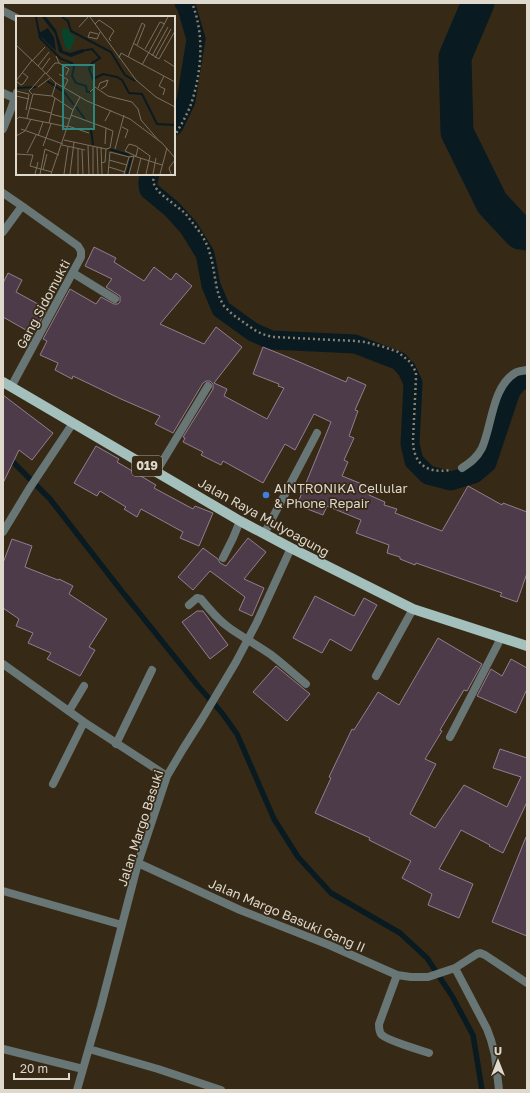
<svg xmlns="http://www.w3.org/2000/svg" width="530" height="1093" font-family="'Golos Text',sans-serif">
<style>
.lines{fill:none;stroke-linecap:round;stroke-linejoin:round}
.stream{stroke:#0a1a21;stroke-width:5.5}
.canal{stroke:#0a1a21;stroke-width:19}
.river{stroke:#0a1a21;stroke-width:33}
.building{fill:#4e3b4a;stroke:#937d8f}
.path{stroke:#8b8172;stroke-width:2.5;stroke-dasharray:2 3;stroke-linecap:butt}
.service{stroke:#687675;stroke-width:8}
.minor{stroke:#687675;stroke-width:8}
.primary{stroke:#a4c0bd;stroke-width:10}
.shop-dot{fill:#3f7fe0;stroke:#362a17;stroke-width:1.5}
.labels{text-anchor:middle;stroke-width:3.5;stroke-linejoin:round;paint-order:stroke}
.shield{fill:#362a17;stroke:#aca496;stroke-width:1}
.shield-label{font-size:12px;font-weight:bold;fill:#dfd8cc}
.street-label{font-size:13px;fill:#dfd8cc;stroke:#362a17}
.poi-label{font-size:13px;fill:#dfd8cc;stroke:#362a17;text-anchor:start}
.inset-river{fill:none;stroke:#0a1a21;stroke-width:2}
.inset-road{fill:none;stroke:#7a705f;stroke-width:1}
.view{fill:#2e857c;fill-opacity:0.15;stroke:#2e857c;stroke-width:2}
.inset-edge{fill:none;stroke:#dfd8cc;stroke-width:2}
</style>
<rect width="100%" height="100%" fill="#362a17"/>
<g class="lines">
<path class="stream" d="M3,452L50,499L120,589L198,686L222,713L237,734L274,819L298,857L331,893L400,933L427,958L452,996L473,1035L482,1090"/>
<path class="canal" d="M174,126L186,101L196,39L186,5L184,3
M150,174C148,180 147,184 149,190L172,209L189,228L205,254L211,285L221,309L253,332L271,340L355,344L399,361L407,370L413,383L410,444L414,461L428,475L451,481L474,474L487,463L511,391L519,381L527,380"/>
<path class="river" d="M478,3L455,57L457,132L492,203L520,233L527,234"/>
</g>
<path class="building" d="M94,247L116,258L114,262L144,281L154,267L171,280L176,273L192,286L160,324L204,344L216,327L242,347L214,383L227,389L224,396L267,419L284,388L278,386L279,384L253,374L263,347L290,358L346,382L348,377L366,385L355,410L358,411L349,436L354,438L344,460L348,462L342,476L372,488L369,495L385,502L384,505L397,509L395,513L442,531L468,486L502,505L503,503L527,512V573L517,602L500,596L502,593L416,563L415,565L400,559V557L387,553L389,545L356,533L361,520L327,506L323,515L297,505L331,422L314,414L295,450L285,444L263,483L223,461L221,465L201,455L203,452L183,442L185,438L183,437L213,389V384L210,381H206L203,383L173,433L155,424L160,416L121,399L73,376L72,379L55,370L58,363L40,355L47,341L43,339L70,289L96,304L101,297L114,304H118L120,302V296L106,287L112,279L85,266Z
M8,273L22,280L16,292L47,309L33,334L3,317V283Z
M3,395L53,433L32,460L19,450L3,483Z
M96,446L119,459L117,462L156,485L154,488L193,509L195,506L213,513L199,546L180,538L183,532L141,509L137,517L124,509L126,507L100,491L97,496L74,483Z
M248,538L266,552L244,579L264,588L252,616L239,610L245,597L210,571L193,590L178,577L203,548L218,559L220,563L226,566Z
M12,539L32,546L25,567L58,580L59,579L73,586L69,594L107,619L89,647L95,650L80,676L47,659L51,653L28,643L33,633L16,626L19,619L3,608V563Z
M315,596L354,616L364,598L377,605L351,651L330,639L322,653L293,638Z
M197,611H203L228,645L210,659L182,622Z
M438,638L482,664L467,691L464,690L440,730L442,731L425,759L436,764L410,814L435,828L464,785L507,807L521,777L493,768L500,749L527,758V802L503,853L489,846L490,845L461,830L439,869L473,884L459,918L428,905L432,894L402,878L411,861L369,840L370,838L315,813L331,778L329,777L352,729L354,730L378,692L399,705Z
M511,659L527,668V689L516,713L477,696L491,669L502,676Z
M276,666L310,694L287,721L253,692Z
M526,837H527V936L492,922Z"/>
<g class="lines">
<path class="path" d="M174,137C181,125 189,112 193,98C202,67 204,33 192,3
M155,174L153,181L155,187L161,194L185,213L202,235L208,247L212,261L217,289L220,299L224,306L232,314L253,329L262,334L273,337L356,341L365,342L384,347L398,352L410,362L416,372V378L413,440C413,463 426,474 450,470"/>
<path class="service" d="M223,558L233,538L240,521
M69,711L84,686
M450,737L501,638"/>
<path class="minor" d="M3,11L17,18
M3,93L14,98
M3,129L10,112L17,92
M3,193L22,206L78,246L81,251V257L11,387
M3,232L22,206
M73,273L115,299
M462,468C470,463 477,458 482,448C492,426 492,387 515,373C518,371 523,371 527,370
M156,472L208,386
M3,532L29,489L73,423
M264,534L317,433
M189,605L197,598L201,599C210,610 219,621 231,629C244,638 257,645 270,654C282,663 294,674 306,684
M3,664L84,722L167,776
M376,676L413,609
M116,744L152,670
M53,784L84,722
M138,863L240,910L329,945L397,975L411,977H428L455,968L477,954L480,953L485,955L527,983
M3,891L122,925
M455,968L487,1029L491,1040L495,1055L499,1090
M397,975L379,1024C379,1028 379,1031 381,1034C385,1040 420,1050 429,1053
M3,1049L83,1069
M89,1049L158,1069L221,1090
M77,1090L101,1006L138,863L167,776L183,749L202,719L236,662L257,622L291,548"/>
<path class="primary" d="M3,382L240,521L291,548L413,609L527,646"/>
</g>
<circle class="shop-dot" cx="266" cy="495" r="4"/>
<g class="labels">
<rect class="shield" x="132" y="456" width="30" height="20" rx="3"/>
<g class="shield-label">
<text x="147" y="470">019</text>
</g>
<g class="street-label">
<text transform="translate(43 304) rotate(-62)" y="5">Gang Sidomukti</text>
<text transform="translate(264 517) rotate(29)" y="5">Jalan Raya Mulyoagung</text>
<text transform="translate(140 828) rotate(-72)" y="5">Jalan Margo Basuki</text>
<text transform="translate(287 915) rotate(23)" y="5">Jalan Margo Basuki Gang II</text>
</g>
<g class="poi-label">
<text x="274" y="493">AINTRONIKA Cellular<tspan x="274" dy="15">&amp; Phone Repair</tspan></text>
</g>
</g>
<g transform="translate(16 16)">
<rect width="159" height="159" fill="#362a17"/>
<path d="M51,12L55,18L60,20L54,35L49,31L45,14Z" fill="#07442c"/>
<path d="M26,1H30L40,14L47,35L54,37L67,33L68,36L55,41L43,36L39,18ZM32,12L38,21L40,35L24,20L23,17Z" fill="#0a1a21"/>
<path class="inset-river" d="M20,1L24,22L45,43L56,47L58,51L56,60L60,67L70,70L71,76H75M46,1L52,5L55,15L95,36L109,59L119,65M65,35L76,33L84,42L76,47L73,53L77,63L87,58L101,61L106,64L113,77L126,78L141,108L159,109M31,65L48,76L58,89M0,72L20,71M60,91L69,103M75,114L77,129M93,133L113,139M111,158L115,142"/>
<path class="inset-road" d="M74,1L120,64L140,81L159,91M79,8L83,4L95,12M63,11L72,1M95,12L98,15L93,23L95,25M82,18L74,16L72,21L81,23L84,16M117,27L143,43L159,15M0,29L40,67L71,85L114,103L146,127L159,142M129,33L144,6L149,8M40,40L43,47L53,53L50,59M136,40L152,11M112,41L126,7L129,9L121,29M103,42L105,37L159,66M139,42L155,13M148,44L159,51M16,45L29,31M126,49L152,1M22,50L33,36M26,53L34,42M30,58L39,47H43M43,58L52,64L48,72M0,65L16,44M0,65L5,69L7,68L12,61L7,57M22,71L34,62M82,72L84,67L92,64L90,70L85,73M0,75L13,78L10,94M74,76L79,71L92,80L116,86L122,93L125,104L143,125M16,78L13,75L15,73L29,57M147,79L149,73L143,70L148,60M0,80L13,83M36,80L40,67M39,82L33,107L52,111M14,92L35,97M35,98L54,103M55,99L90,112L89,128M11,102L17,78L36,80L57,94M0,104L3,101L33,107M89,105L95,94M52,110L73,117M106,111L112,114L109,122M90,112L97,115L94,132L90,133M5,113L47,128M0,120L9,115L15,103M22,120L27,106M48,124L90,133L89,146L85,147M46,129L69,134M27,130L35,108M72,130L73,158M77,131V158M81,131L82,158M85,131L86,158M122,132L120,140L109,135L113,128L120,130L134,140L130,158M99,133L108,99M66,134L67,158M11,137L20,119M0,138L17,139L14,150L36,156M93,144L111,149M93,151L109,156M27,154L31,138M19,158L22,146M24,158L29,133L43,139M35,158L57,94L64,81M48,158L52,131M54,158L58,126M62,158V133M92,158L94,136L113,141L118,140M108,158L113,141M113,158L118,140L146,149M121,158L125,142M137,158L140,142M144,158L151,132M155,158L153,152L159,144"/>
<path class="view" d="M47,49H78V113H47Z"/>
<rect width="159" height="159" class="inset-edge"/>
</g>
<rect width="530" height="1093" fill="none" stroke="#dfd8cc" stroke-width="8"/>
<g transform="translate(498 1061)" stroke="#362a17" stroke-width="3" paint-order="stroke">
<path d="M0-3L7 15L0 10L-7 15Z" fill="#dfd8cc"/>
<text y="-6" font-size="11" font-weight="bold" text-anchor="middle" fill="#dfd8cc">U</text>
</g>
<path d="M14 1073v6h55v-6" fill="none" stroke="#dfd8cc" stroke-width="2"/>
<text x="20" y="1073" font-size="12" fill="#dfd8cc" stroke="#362a17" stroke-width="3" paint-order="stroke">20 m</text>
</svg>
